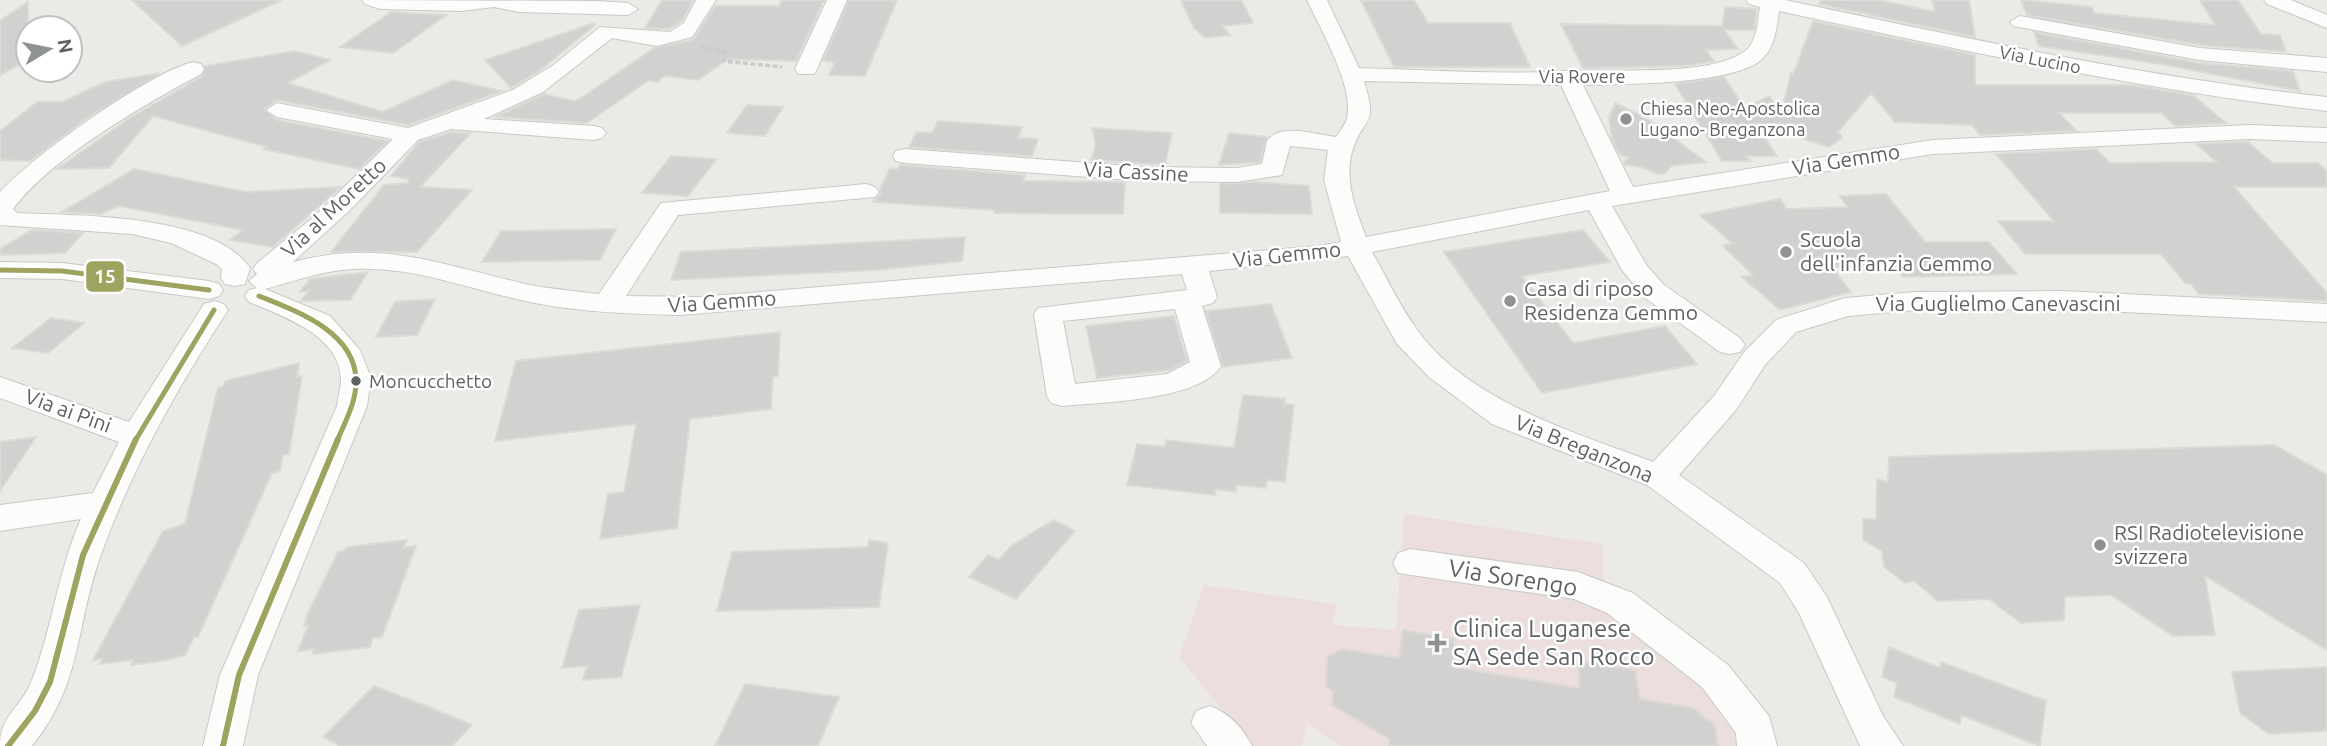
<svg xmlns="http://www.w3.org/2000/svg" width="2327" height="746" font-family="Ubuntu,sans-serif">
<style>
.medical{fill:#ebdedd}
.building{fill:#d3d1d0;stroke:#dcdad6;stroke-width:2}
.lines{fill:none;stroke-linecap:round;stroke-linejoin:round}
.minor-casing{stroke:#c8c8c8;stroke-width:2}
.path{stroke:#c7cbc9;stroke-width:3.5;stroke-dasharray:5 2.5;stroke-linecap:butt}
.minor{fill:#fcfcfb;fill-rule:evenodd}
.bus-1-far1-casing{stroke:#fff;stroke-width:10}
.bus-1-casing{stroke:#fff;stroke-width:11}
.bus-1-far1{stroke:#9ea35f;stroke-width:5}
.bus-1{stroke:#9ea35f;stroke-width:6}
.poi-dot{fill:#8f9292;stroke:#fff;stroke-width:2.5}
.bus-dot{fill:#5d6265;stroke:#fff;stroke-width:2.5}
.labels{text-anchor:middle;stroke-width:5;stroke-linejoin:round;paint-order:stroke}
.far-street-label{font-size:18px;fill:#5d6265;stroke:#fff}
.far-poi-label{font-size:18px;fill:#5d6265;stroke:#fff;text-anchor:start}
.bus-label{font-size:19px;fill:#5d6265;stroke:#fff;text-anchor:start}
.street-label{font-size:21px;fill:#5d6265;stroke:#fff}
.poi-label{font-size:21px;fill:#5d6265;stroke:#fff;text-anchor:start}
.near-street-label{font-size:24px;fill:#5d6265;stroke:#fff}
.near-poi-label{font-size:24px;fill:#5d6265;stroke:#fff;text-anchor:start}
.line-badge{stroke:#fff;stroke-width:2.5}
.badge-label{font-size:19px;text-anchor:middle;font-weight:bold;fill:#fff}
</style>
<rect width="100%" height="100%" fill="#eceae7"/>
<path class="medical" d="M1404,514L1602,544L1603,582L1667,624L1746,746H1341L1307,723L1301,746H1252L1179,657L1204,585L1336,604L1332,625L1396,630Z"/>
<path class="building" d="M132,0H282L182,46Z
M662,0H693L682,21L669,29L645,28Z
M782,0H824L796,61L728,59L698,80L665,76L657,82L649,80L587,123L495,117L544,94L574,101L580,99L654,48L693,40L715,6H779Z
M849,0H897L865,76L829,75L835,62L823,61Z
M1181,0H1241L1253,23L1222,26L1230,35L1205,38L1194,28Z
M1361,0H1414L1428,23H1510L1530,67H1394Z
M1821,0H1878L1935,12L1932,0H1969L1975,37L1819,4Z
M2021,0L2092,7L2094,13L2215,25L2200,0H2238L2261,34L2280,35L2286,52L2200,45L2027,15Z
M28,2V60L0,75V21Z
M1725,7L1757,9L1754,30H1724L1738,49L1706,50L1714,61L1684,66L1583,68L1561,24L1722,26Z
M391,12L446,15L393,53L340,47Z
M1813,21L1975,55V85H2132L2192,95L2226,123L2176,126L2161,113H2059L2077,131L1980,135L1972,125L1895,122L1871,93L1838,132L1842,138L1829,147L1755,123L1777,156H1746L1751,161H1722L1675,84L1724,77L1745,108L1769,96L1781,113L1791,73L1793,75Z
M594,23L595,25L538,72L511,88L485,60Z
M2034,32L2200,63L2293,71L2300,91L2161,64L2039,46Z
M295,51L330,60L288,83L383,112L453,80L502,91L408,125L277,100L264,109L277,120L388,141L359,169L263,149L267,147L153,116L109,168L57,169L128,119L202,76L205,66Z
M160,73L90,116L30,161L0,160V131L37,102H62L105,82Z
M1615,103L1646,118L1706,162L1671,166L1665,173L1658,174L1642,167L1625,165L1624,162L1629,157L1620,155L1612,139L1609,118Z
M747,105L783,107L765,136L727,133Z
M938,121L1022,127L1018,138L1038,139L1032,156L909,147L917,132L932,133Z
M1092,128L1172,133L1165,165L1091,160L1096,145Z
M451,132L471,133L420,187L472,190L417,252H331L384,185L408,183V179L391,176L419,142Z
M1229,133L1267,137L1260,162L1219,165Z
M2248,142L2273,163H2318L2327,171V187H2234L2327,293V301L2199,294L2191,284L2185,283L2161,254H2025L1998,221H2054L1996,154L2096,149L2110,163L2217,162L2196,144Z
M671,156L716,159L688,196L642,193Z
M900,165L1025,175L1023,181L1125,182L1123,214L994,213V210L873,202L881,194L880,189L890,168L898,169Z
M134,169L246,192L341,187L273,247L229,240L243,230L119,206L101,214L62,212Z
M1257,182L1309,186L1312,214L1220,213V184Z
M1886,194L1925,242H1989L2017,274L1903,277L1895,265L1832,267L1851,292L1780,310L1742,277L1753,275L1723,246L1732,243L1700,215L1780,199L1787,209L1847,207L1840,196Z
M616,229L600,260L482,262L501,231Z
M32,230L83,233L65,253L0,255V249Z
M1583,230L1610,262L1522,276L1573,343L1665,326L1697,364L1542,393L1444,252Z
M965,237L962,261L877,270L671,280L681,252Z
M368,272L350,300L301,301L309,291L300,292L310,279Z
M435,299L417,335L376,337L395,302Z
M1271,304L1292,358L1223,367L1206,311Z
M1174,316L1187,361L1170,370L1097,378L1086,326Z
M51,318L84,323L48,353L12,348Z
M780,332L778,376L773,377L771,409L690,419L677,528L600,539L608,494L624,492L636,424L495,441L516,361Z
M299,363L297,377L302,376L289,454L283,455L280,471L272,473L198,637H194L185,655L167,660L131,665L133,660L100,664L102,659L93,660L163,531L185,524L218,388L224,386L225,381Z
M1243,395L1285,399L1284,404L1294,405L1285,482L1267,480L1266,488L1236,485V492L1216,489L1215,495L1127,485L1137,444L1165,447L1166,440L1234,448Z
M36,437L0,491V442Z
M2274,445L2327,475V650L2205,576L2215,635L2173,636L2111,595L2065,597L2064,620L2021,623L1989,599L1938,601L1914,581L1905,583L1884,567L1882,551L1863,540V519H1876L1877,479L1888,482L1889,457Z
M1054,520L1075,531L1016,599L969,577L988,555L999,560L1012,545Z
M407,540L404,547L416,546L382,637L373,638L370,647L313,654L314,649L298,651L308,626H304L309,611L338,552L344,551L347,547Z
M869,540L888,543L879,607L717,611L732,552L868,547Z
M640,605L621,677L583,680L587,666L562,668L579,610Z
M1403,630L1454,639L1453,667L1579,688V661L1635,670L1640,699L1694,708L1715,726L1718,746H1389V739L1332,705L1333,692L1326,686L1327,657L1342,649L1399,658Z
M1889,647L1940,668L1941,662L2046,701L2040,746L1961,715L1960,724L1894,697L1897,683L1882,677Z
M2327,667V731L2269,734L2240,713L2232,672Z
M745,684L839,697L818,746H715Z
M374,686L429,707L472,725L452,746H341L323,737Z"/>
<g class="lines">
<g class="minor-casing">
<path id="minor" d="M362,0L597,1L628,3L638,9L628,15L519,12L494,7L461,11L380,9L365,4Z
M696,0H716L692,37L657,46L612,38L543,92L484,119L594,126L602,128L606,133L602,138L594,140L451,129L418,140L350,210L293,262C381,239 440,264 525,284C549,289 574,291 599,294L661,203L866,184L875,187L879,192L875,197L678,215L626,296L699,297L1319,246L1341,242L1324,180L1328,150L1290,146L1282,175L1237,182L1143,181L905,163L896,161L893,156L896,151L905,149L1143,167L1237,168L1262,164L1267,141C1280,122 1317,135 1336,137C1340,131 1346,124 1347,118C1355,88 1320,28 1307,0H1327L1359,68C1428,70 1498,75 1567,71C1612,68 1708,78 1745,51C1757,43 1758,20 1760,7L1749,4L1746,0H1785C1965,38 2144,77 2327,97V111C2142,90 1961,50 1779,11C1777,27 1775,45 1764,57C1740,85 1621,84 1583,85L1633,187L1933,140L2249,125L2327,128V142L2249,139L1933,154L1612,206L1647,266L1664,285L1740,338L1745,345L1740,352L1730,354L1720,352L1644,297L1622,270L1589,210L1372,252C1387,278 1400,307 1418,331C1470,402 1574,432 1653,462L1714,396L1745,351L1776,320L1845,298L1916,292L2062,291L2327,304V322L2062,309L1916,310L1848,316L1796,332L1765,365L1736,410L1679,475L1804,563L1827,597L1883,716L1903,746H1860L1799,613L1780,583L1647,485L1492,424L1429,377L1397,344L1348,256L1209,271L1217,297L1213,303L1202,306L1221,366C1199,401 1101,402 1062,406L1051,403L1047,396L1034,314L1038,308L1187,290L1182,274L679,315C629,314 579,312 530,302C470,290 416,266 353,269C321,271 295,281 265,289L330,316L360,350L371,378L367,406L258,675L243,746H203L220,675L337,406C338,397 341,387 341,379C340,335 282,316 249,302L245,296L249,290L257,288L249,281L257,274L253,269L257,263L315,216L393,139L277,117L266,110L277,103L408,128L513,90L552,66L600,27L670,32L684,23ZM1364,81L1561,85L1610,191L1366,237C1356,210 1344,181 1352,152C1363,115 1379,129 1364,81ZM1175,309L1190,362L1167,374L1075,384L1063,321Z
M827,0H847L817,69L814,74H798L795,69Z
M2264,0H2291L2327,15V28L2267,4Z
M2020,16L2200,48L2327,58V72L2200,60L2013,26L2010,22Z
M193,62L201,64L204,69L201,74C145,104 51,158 13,209L17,213C77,216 212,213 250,268L245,284L235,286L225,284L221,278L222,269L216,264L171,243L132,234L0,225V192C33,156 147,74 193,62Z
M0,262L62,263L209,281L219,284L223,290L219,296L209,299L62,279L0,278Z
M214,301L224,304L228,310C178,387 133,466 102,552C75,623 84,682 32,746H0C0,714 21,709 32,680C53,627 57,573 81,519L0,531V505L93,493L119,442L0,398V377L129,422L204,304Z
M1410,549L1578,572L1633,593L1728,665L1769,716L1777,746H1737L1736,733L1702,687L1607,613L1574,599L1398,573L1393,563L1398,553Z
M1210,706C1229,713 1243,728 1252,746H1207L1191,723L1196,711Z"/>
</g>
<path class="path" d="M701,47L725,52L724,61L782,67"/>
<use href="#minor" class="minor"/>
<g class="bus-1-far1-casing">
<path id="bus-1-far1" d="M0,270L62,271L209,290
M259,296C296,311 354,331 356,379C357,401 345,422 337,441
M135,441L214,310"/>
</g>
<g class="bus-1-casing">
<path id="bus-1" d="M8,746L35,711L50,682L83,555L136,439
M223,746L239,675L338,439"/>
</g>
<use href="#bus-1-far1" class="bus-1-far1"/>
<use href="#bus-1" class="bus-1"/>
</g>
<g class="poi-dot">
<circle cx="1626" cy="119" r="7"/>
<circle cx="1786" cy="252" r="7"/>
<circle cx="1510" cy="301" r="7"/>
<circle cx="2100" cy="545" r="7"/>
<path d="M1433.5 632.5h7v7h7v7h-7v7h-7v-7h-7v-7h7z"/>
</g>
<circle class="bus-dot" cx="356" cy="381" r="6"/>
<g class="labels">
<g class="far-street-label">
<text transform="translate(2040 60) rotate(11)" y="6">Via Lucino</text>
<text x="1582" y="83">Via Rovere</text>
</g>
<g class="far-poi-label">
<text x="1640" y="115">Chiesa Neo-Apostolica<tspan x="1640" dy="21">Lugano- Breganzona</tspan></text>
</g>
<g class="bus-label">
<text x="369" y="388">Moncucchetto</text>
</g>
<g class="street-label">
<text transform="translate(1846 160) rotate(-9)" y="7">Via Gemmo</text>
<text transform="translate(1136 172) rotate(3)" y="7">Via Cassine</text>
<text transform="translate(334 208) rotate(-43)" y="7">Via al Moretto</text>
<text transform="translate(1287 255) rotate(-6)" y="7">Via Gemmo</text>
<text transform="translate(722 302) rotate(-4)" y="7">Via Gemmo</text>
<text x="1998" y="311">Via Guglielmo Canevascini</text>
<text transform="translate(68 411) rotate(20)" y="7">Via ai Pini</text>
<text transform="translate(1584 449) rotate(22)" y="7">Via Breganzona</text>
</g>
<g class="poi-label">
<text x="1800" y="247">Scuola<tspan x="1800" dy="24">dell'infanzia Gemmo</tspan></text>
<text x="1524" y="296">Casa di riposo<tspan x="1524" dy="24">Residenza Gemmo</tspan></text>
<text x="2114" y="540">RSI Radiotelevisione<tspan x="2114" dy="24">svizzera</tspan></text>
</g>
<g class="near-street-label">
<text transform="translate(1513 578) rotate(9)" y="8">Via Sorengo</text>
</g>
<g class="near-poi-label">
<text x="1453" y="637">Clinica Luganese<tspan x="1453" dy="28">SA Sede San Rocco</tspan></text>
</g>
</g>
<rect class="line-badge" x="85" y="260" width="40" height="33" rx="7" fill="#9ea35f"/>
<g class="badge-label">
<text x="105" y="283">15</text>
</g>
<g transform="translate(49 49) rotate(80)"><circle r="33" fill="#ffffff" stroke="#bec0c1" stroke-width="2"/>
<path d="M0-5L12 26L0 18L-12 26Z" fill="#8f9292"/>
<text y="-10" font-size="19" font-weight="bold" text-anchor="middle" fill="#5d6265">N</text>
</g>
</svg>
